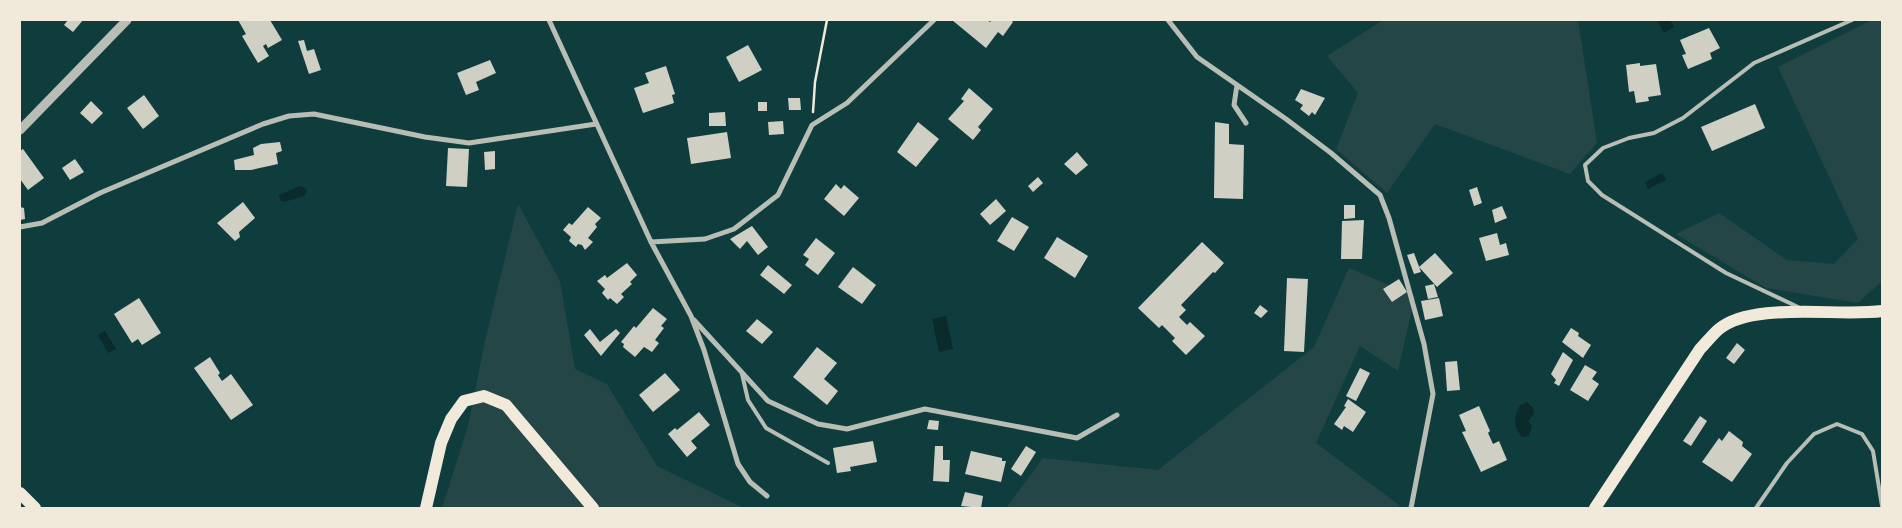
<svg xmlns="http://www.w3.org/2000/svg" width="1902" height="528" font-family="Commissioner,sans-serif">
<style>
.green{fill:#244646}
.water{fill:#0a2a2b}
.building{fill:#cfcfc3}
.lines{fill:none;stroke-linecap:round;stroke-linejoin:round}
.path{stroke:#f1e9da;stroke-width:2.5}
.service{stroke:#b8beb3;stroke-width:4}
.minor{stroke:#b8beb3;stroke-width:5}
.tertiary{stroke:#b8beb3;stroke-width:9}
.trunk{stroke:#f1e9da;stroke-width:12}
</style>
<rect width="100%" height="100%" fill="#0f3d3e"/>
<path class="green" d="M1383,20H1578L1597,143L1570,174L1435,124L1387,193L1336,149L1358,93L1327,56Z
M1872,20H1882V281L1858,303L1766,288L1676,234L1719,213L1787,260L1834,264L1858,239L1778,67Z
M518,204L560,281L575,369L607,384L657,466L744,508H442L468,426L485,341Z
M1349,268L1415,296L1398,371L1360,346L1316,443L1399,505L1398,508H1006L1043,458L1158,470L1314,347Z"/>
<path class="water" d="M1657,20H1670L1674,27L1664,33Z
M1662,173L1666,180L1648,189L1645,182Z
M300,186L304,187L307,191L304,196L284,202L280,200L279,195Z
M946,316L953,349L939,352L932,319Z
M105,331L116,349L108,353L98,335Z
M1527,402L1533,408L1534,414L1528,421L1532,426L1529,436L1522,437C1513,426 1513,418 1520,405Z"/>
<path class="building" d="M68,20H83L73,32L64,25Z
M238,20H270L282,40L268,48L266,44L263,46L269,56L258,63L242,36L246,34Z
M952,20H987L990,22L992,20H1011L1013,22L1003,36L998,32L986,48Z
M1709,28L1720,48L1710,53L1712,59L1688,69L1682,55L1686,54L1680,40Z
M304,40L307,51L314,49L321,70L309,74L298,41Z
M748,45L762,70L739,82L726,57Z
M490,60L496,73L476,82L479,90L466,95L457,73Z
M1640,63V66L1656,64L1661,95L1648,97L1649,101L1636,103L1634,91L1629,92L1626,65Z
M666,66L675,94L672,95L674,103L643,113L634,88L649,83L645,73Z
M969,88L993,109L978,127L981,130L973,140L948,119L964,101L961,99Z
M1301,89L1325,98L1315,115L1312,112L1309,116L1300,109L1303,105L1295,100Z
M144,95L159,116L143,129L127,108Z
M788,98H800L801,110H789Z
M91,101L103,113L92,124L80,113Z
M758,102H767V111H758Z
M1755,104L1765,128L1712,151L1701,127Z
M725,112L726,126H709V113Z
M783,121L784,134L769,135L768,122Z
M918,122L939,139L916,167L897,152Z
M1215,122L1229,124V144L1244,145L1243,199L1214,198Z
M727,132L731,158L691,164L687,138Z
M280,142L282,151L276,153L278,164L251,170H235L234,160L254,155L253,148L261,144Z
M448,148L469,149L467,187L446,186Z
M23,149L44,178L28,190L20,179V151Z
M495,151V169L485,170L484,152Z
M1077,152L1088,165L1076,175L1064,164Z
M75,159L84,172L70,180L62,168Z
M1038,177L1043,183L1033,192L1028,186Z
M836,184L841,189L844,185L859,198L844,216L824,199Z
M1477,187L1482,203L1474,206L1469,190Z
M996,199L1006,211L990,225L980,214Z
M243,202L255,218L239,232L240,237L235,241L217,223Z
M1344,205H1355V218L1344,219Z
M1502,206L1507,218L1495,223L1492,210Z
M20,207L24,208L25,219L20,220Z
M588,207L601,218L595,224L597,227L588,238L593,242L585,250L582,245L578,244L576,247L569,241L571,237L563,230L569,223L572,225Z
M1012,217L1029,227L1014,251L997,241Z
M1364,220L1362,259H1341L1342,221Z
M752,226L768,247L758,255L747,241L740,249L730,239Z
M1497,233L1500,245L1506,243L1509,255L1486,261L1479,238Z
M1057,237L1088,256L1075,278L1044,258Z
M816,238L835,253L818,275L805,265L809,259L803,255Z
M1202,242L1224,263L1215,273L1213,272L1181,305L1186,310L1179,317L1187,325L1190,322L1205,336L1186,355L1172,341L1175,338L1162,325L1159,328L1138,308Z
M1414,253L1421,272L1414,274L1407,255Z
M1435,253L1453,273L1437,287L1419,267Z
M627,263L637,275L630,282L632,284L621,294L624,297L617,304L610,298L608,300L602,293L605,289L597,281L605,275L607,278Z
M768,265L792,285L784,294L760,275Z
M853,267L876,285L862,304L838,287Z
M1287,278L1308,279L1304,352L1284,351Z
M1399,279L1407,292L1392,302L1383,289Z
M1434,284L1438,297L1428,299L1425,286Z
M139,298L161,333L142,345L138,339L132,343L114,314Z
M1439,298L1443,316L1425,320L1421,301Z
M1260,305L1268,311L1261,318L1254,313Z
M653,308L667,319L661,326L664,328L655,340L659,343L652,352L644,347L635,357L623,347L624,344L621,342L634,326L636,328Z
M757,319L773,332L762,344L746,331Z
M1571,328L1579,333L1578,336L1591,345L1583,358L1562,342Z
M590,329L600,342L616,329L620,333L601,356L584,335Z
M1737,343L1745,350L1734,364L1726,358Z
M817,347L837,363L824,379L838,391L827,405L793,377Z
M1563,352L1573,360L1559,386L1554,383L1556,380L1551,374Z
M210,357L220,373L218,375L222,381L231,374L253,405L231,420L194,368Z
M1457,361L1460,390L1447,391L1445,362Z
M1585,365L1597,372L1592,379L1599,384L1588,401L1570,390Z
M1360,368L1370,373L1356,401L1346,396Z
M665,373L680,390L653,412L639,395Z
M1348,399L1366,412L1353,432L1344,426L1342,430L1334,424L1346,407L1344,406Z
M1479,406L1490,431L1488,433L1493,444L1499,441L1507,460L1481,472L1462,432L1466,431L1459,415Z
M699,412L710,425L691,441L697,448L687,457L668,434L675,428L677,430Z
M1700,416L1707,421L1691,446L1683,441Z
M929,420L939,421L938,430L927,429Z
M1729,431L1743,442L1742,446L1752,454L1732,482L1702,462L1719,438L1722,441Z
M873,441L877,462L850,467L851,471L837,473L833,448Z
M935,446H943V460H950L949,482L933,481Z
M1026,446L1036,452L1021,476L1011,469Z
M971,451L1002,458V461H1006L1001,482L965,474Z
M965,492L983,496L981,508L961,506Z"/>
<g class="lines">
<path class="path" d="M813,112L815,82L827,20"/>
<path class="service" d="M1798,307L1726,273L1602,195L1588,181L1585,165L1603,148L1629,138L1654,133L1683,118L1754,63L1852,20
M742,374L748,400L766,428L828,463
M1756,508L1787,463L1814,434L1837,424L1862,434L1873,451L1882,506"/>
<path class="minor" d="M549,20L651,242L691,316L704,350L738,464L750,482L767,496
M1168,20L1197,57L1286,119L1331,153L1380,195L1389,218L1424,344L1433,394L1411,508
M1237,85L1234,105L1246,123
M20,227L42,223L100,193L263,124L289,116L314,114L425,137L469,143L596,124
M651,242L705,239L734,229L778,195L812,125L847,103L934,20
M694,320L768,401L818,424L847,429L925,409L1077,438L1117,415"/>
<path class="tertiary" d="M20,130L127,20"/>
<path class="trunk" d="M20,493L35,508
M426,508L441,443L451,419L464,401L484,396L506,405L593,508
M1595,508L1700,349C1706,343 1712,335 1719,329C1753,301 1838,317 1882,311"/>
</g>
<rect width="1902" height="528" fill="none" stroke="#f1e9da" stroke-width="42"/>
</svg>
